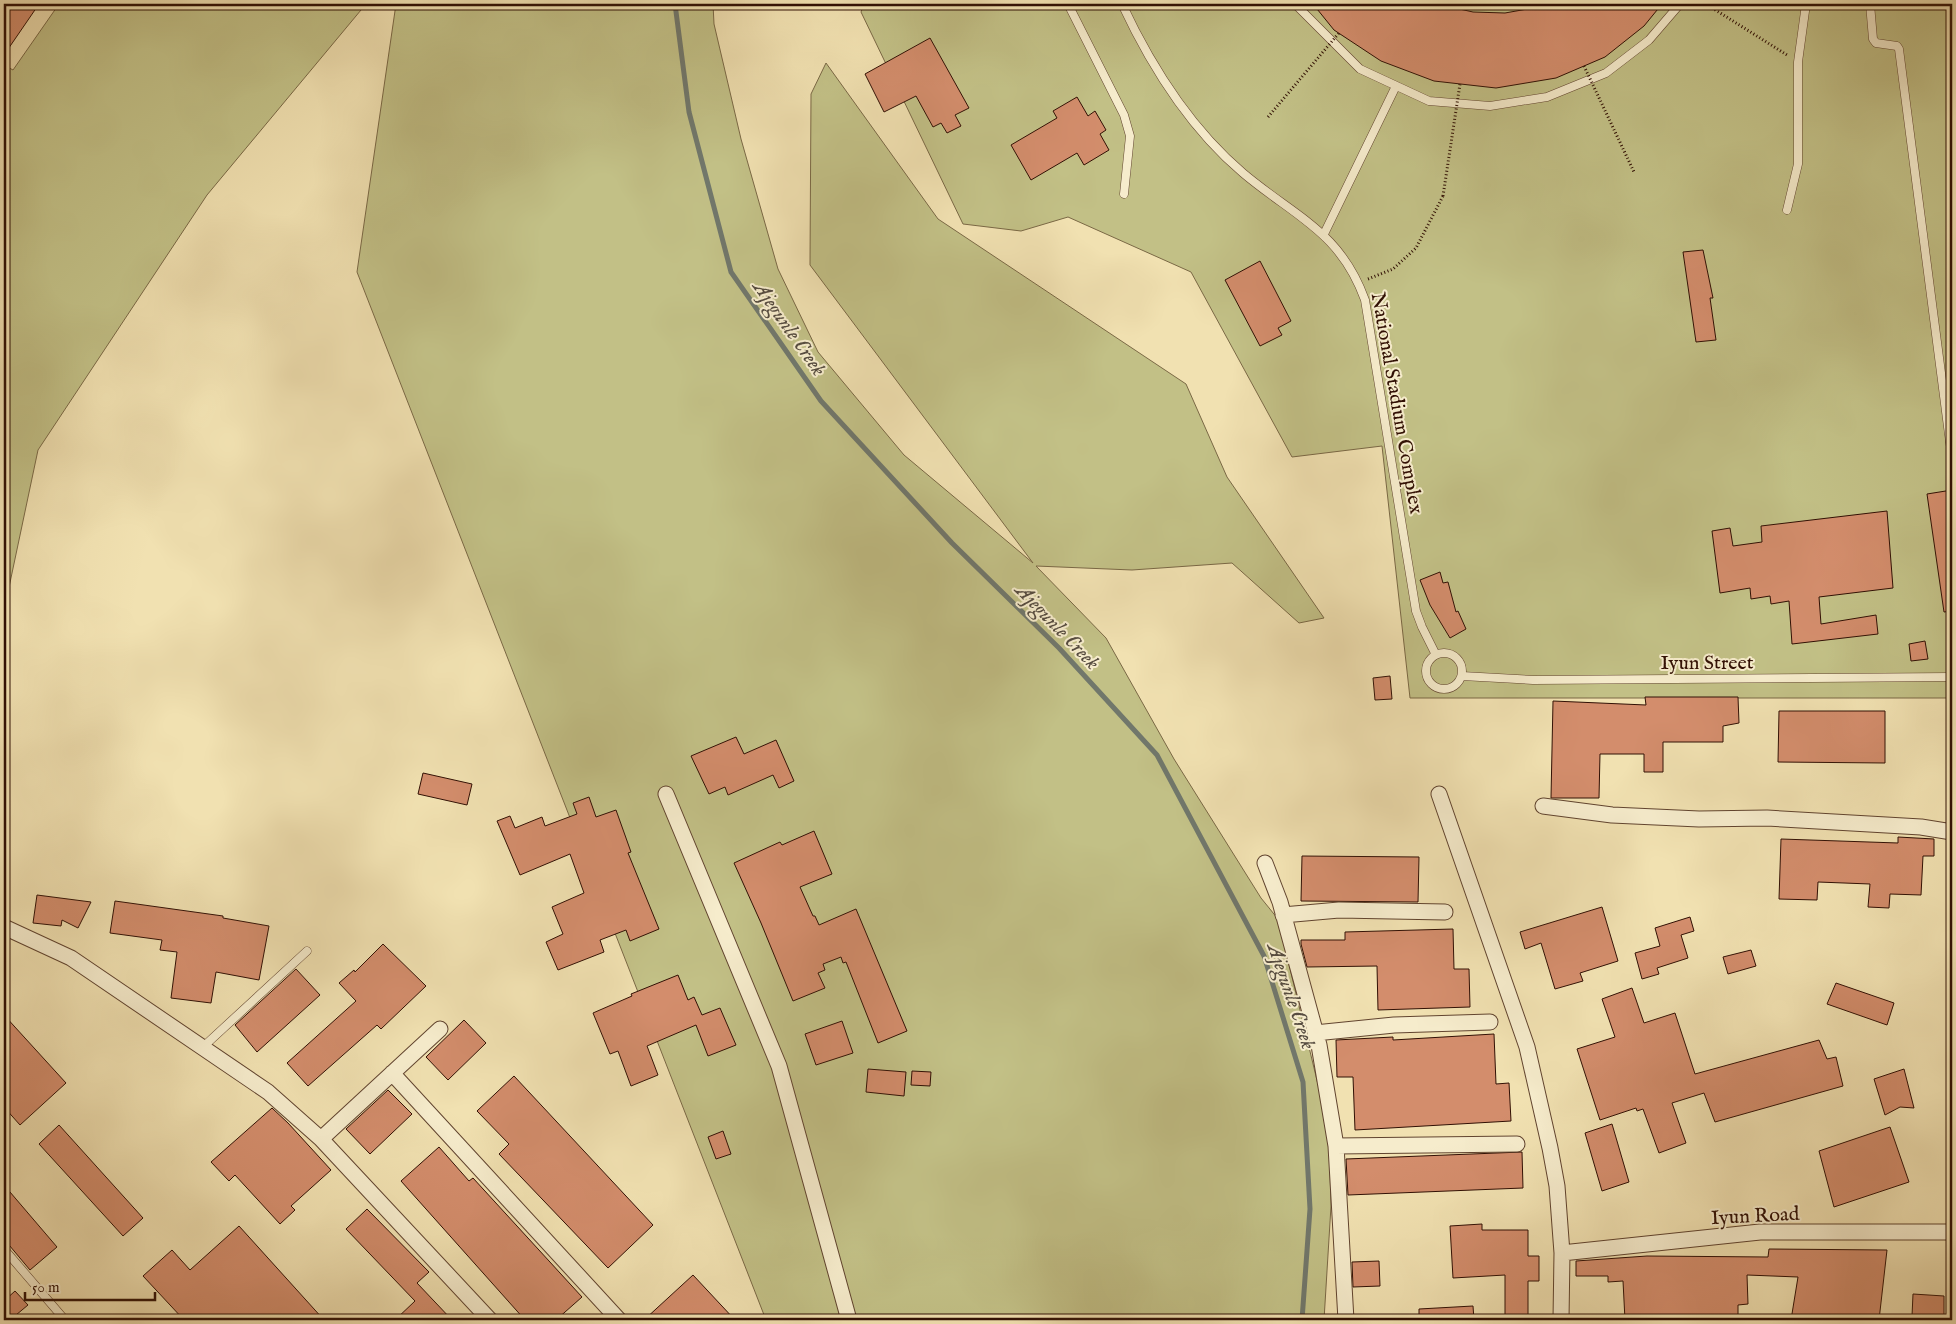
<svg xmlns="http://www.w3.org/2000/svg" width="1956" height="1324" font-family="'IM FELL English',serif">
<style>
.green{fill:#c2c086;stroke:#7a6845}
.lines{fill:none;stroke-linecap:round;stroke-linejoin:round}
.stream{stroke:#71776b;stroke-width:5}
.building{fill:#d38d6c;stroke:#311004}
.lane-casing{stroke:#61442f;stroke-width:9}
.street-casing{stroke:#61442f;stroke-width:17}
.path{stroke:#311004;stroke-width:3;stroke-dasharray:1 2.5;stroke-linecap:butt}
.lane{stroke:#f6eccc;stroke-width:8}
.street{stroke:#f6eccc;stroke-width:15}
.path-bridge{stroke:#311004;stroke-width:3;stroke-dasharray:1 2.5;stroke-linecap:butt}
.labels{text-anchor:middle;stroke-width:4;stroke-linejoin:round;paint-order:stroke}
.street-label{font-size:20px;fill:#311004;stroke:#f6eccc}
.water-label{font-size:21px;font-style:italic;fill:#564c40;stroke:#f6eccc}
</style>
<rect width="100%" height="100%" fill="#f1e1b1"/>
<filter id="stains"><feTurbulence type="fractalNoise" baseFrequency=".004" numOctaves="4"/><feColorMatrix values="0 0 0 0 .2 0 0 0 0 .09 0 0 0 0 .02 0 0 0 .5 -.17"/></filter>
<radialGradient id="worn" r=".72"><stop offset=".6" stop-color="#630" stop-opacity="0"/><stop offset="1" stop-color="#630" stop-opacity=".3"/></radialGradient>
<path class="green" d="M59,4H366L207,195L38,450L4,611V65L13,70Z
M396,4H713L714,24L741,139L778,269L818,352L904,455L1033,563L810,265L811,94L826,63L938,219L1186,384L1227,477L1324,618L1299,623L1232,563L1132,570L1036,566L1106,638L1174,759L1261,898L1278,919L1329,1130L1331,1206L1324,1320H766L357,272Z
M864,4H1952V698H1410L1382,446L1292,457L1191,272L1068,217L1021,231L963,224L861,12Z"/>
<g class="lines">
<path class="stream" d="M675,4L689,112L731,272L821,401L952,543L1059,648L1157,755L1264,956L1303,1082L1310,1209L1302,1320"/>
</g>
<path class="building" d="M4,4H39L4,55Z
M1313,4H1437L1473,12L1505,13L1533,8L1544,4H1662L1644,26L1605,57L1556,78L1496,88L1434,81L1381,61L1334,30Z
M930,38L969,108L955,115L961,126L947,133L941,123L933,127L916,96L884,112L865,74Z
M1077,97L1088,116L1095,111L1106,130L1100,134L1109,150L1084,165L1077,153L1031,180L1011,145L1057,118L1053,111Z
M1703,250L1713,298H1710L1716,340L1696,342L1683,252Z
M1260,261L1291,321L1278,328L1282,335L1260,346L1225,280Z
M1952,490V611L1944,612L1927,494Z
M1887,511L1893,588L1819,597L1821,624L1876,615L1878,634L1792,644L1789,601L1771,604L1770,596L1751,599L1750,588L1720,593L1712,531L1730,528L1733,546L1762,542L1761,526Z
M1440,572L1443,583L1448,582L1456,612L1458,611L1466,629L1450,638L1430,605L1420,580Z
M1925,641L1928,659L1911,661L1909,644Z
M1390,676L1392,699L1375,700L1373,678Z
M1645,697H1738L1739,723L1723,726V742H1663V772H1644V754H1600L1599,798H1551L1553,701L1646,705Z
M1779,711H1885V763L1778,762Z
M736,737L744,754L776,740L794,781L779,788L773,775L728,795L725,787L709,794L691,756Z
M423,773L472,784L467,805L418,794Z
M589,797L596,817L616,810L631,852L628,853L659,929L630,941L626,930L600,940L604,952L558,970L546,942L563,934L552,907L584,893L570,854L520,875L497,821L510,816L515,828L542,817L545,826L577,814L573,803Z
M814,831L832,874L800,887L813,916H815L819,925L856,909L907,1031L878,1043L846,962L843,963L841,957L823,964L825,970L818,973L825,988L793,1001L761,923L734,863L780,842L782,845Z
M1898,837L1934,839V856H1923L1921,895L1890,894L1889,908L1868,907L1870,884L1818,882L1817,900L1779,899L1781,839L1898,843Z
M1302,856L1419,857L1418,902L1301,901Z
M37,895L91,902L78,928L62,920L61,926L33,923Z
M115,901L223,916V918L269,926L259,980L216,972L211,1003L171,998L177,952L160,950L162,940L110,933Z
M1602,907L1618,961L1580,973L1583,981L1555,989L1541,943L1525,949L1520,932Z
M1690,917L1694,931L1681,935L1688,958L1657,968L1659,974L1642,979L1635,953L1660,946L1655,928Z
M1453,929L1454,969H1469L1470,1007L1378,1010L1377,966L1307,967L1301,944V940H1345V932Z
M383,944L426,986L381,1029L377,1025L308,1086L287,1063L356,1001L339,983L354,970L355,972Z
M1751,950L1756,966L1728,974L1723,957Z
M296,969L320,995L257,1052L235,1025Z
M678,975L688,1000L694,997L702,1015L720,1008L736,1045L708,1056L696,1025L647,1046L658,1075L631,1086L618,1051L610,1054L593,1013L632,996L631,994Z
M1836,983L1894,1003L1887,1025L1827,1004Z
M1632,988L1644,1023L1675,1013L1695,1074L1819,1040L1827,1059L1836,1057L1843,1086L1715,1122L1704,1093L1672,1103L1686,1143L1659,1153L1643,1109L1637,1111L1636,1108L1600,1120L1577,1049L1615,1037L1602,999Z
M4,1015L66,1083L20,1125L4,1107Z
M464,1020L486,1043L448,1080L426,1057Z
M842,1021L853,1053L816,1065L805,1034Z
M1494,1034L1496,1084L1509,1083L1511,1121L1355,1130L1353,1077H1337L1336,1040L1393,1037V1040Z
M868,1069L906,1072L904,1096L866,1092Z
M1904,1069L1914,1108L1900,1107L1885,1115L1874,1079Z
M912,1071L931,1072L930,1086L911,1085Z
M514,1076L653,1225L608,1268L499,1154L509,1144L477,1111Z
M388,1090L412,1114L370,1154L346,1129Z
M272,1108L288,1123L331,1170L291,1206L295,1210L280,1224L235,1175L229,1181L211,1162Z
M1612,1124L1629,1182L1602,1191L1585,1133Z
M59,1125L143,1218L123,1236L39,1144Z
M1890,1127L1909,1182L1834,1207L1819,1151Z
M723,1131L731,1154L716,1159L708,1137Z
M439,1147L469,1181L473,1178L582,1297L556,1320H525L401,1181Z
M1522,1152L1523,1188L1348,1195L1346,1159Z
M4,1185L57,1247L30,1270L4,1239Z
M367,1209L429,1272L417,1283L452,1320H395L415,1301L346,1229Z
M1482,1224V1230H1528V1256H1539V1281H1528V1320H1505V1275L1453,1278L1450,1226Z
M239,1226L324,1320H184L143,1276L172,1250L190,1270Z
M1769,1249L1887,1250L1879,1320H1791L1798,1277L1747,1275L1748,1304L1738,1305V1320H1692L1693,1315L1625,1320L1623,1281L1608,1282V1276H1576V1261L1647,1256L1768,1257Z
M1379,1261L1380,1286L1353,1287L1352,1262Z
M693,1275L735,1320H644Z
M15,1291L28,1305L10,1320L4,1314V1301Z
M1913,1294L1944,1296V1320H1923V1317L1912,1316Z
M1473,1306L1474,1320H1419V1309Z"/>
<g class="lines">
<g class="lane-casing">
<path id="lane" d="M1068,4L1124,115L1130,136L1124,194
M1122,4C1151,66 1191,129 1243,173C1295,217 1340,231 1365,300L1416,611L1422,627L1436,655
M1295,4L1360,69L1429,101L1490,106L1547,97L1606,73L1649,40L1680,4
M1870,4L1873,39L1876,43L1897,46L1899,49L1951,450
M1787,210L1798,164V62L1806,4
M1324,234L1396,86
M1426 671a18 18 0 1 1 36 0a18 18 0 1 1-36 0Z
M1462,676L1533,680L1952,677
M203,1047L307,951
M4,1249L65,1320"/>
</g>
<g class="street-casing">
<path id="street" d="M666,794L779,1066L849,1320
M1439,794L1527,1047L1550,1148L1557,1186L1562,1253L1561,1320
M1543,806L1612,815L1699,819L1767,818L1921,827L1952,832
M1265,863L1280,902L1319,1045L1336,1146L1346,1320
M1283,915L1339,910L1445,912
M4,927L71,958L268,1092L321,1139L490,1320
M1315,1033L1394,1025L1490,1022
M392,1073L619,1320
M321,1139L440,1029
M1336,1146L1517,1144
M1562,1253L1760,1232H1952"/>
</g>
<path class="path" d="M1706,4L1787,55
M1368,279L1393,269L1416,248L1443,196"/>
<use href="#lane" class="lane"/>
<use href="#street" class="street"/>
<path class="path-bridge" d="M1584,66L1634,172
M1268,117L1339,33
M1443,196L1460,84"/>
</g>
<g class="labels">
<g class="street-label">
<text transform="translate(1398 403) rotate(80)" y="7">National Stadium Complex</text>
<text x="1707" y="669">Iyun Street</text>
<text transform="translate(1755 1215) rotate(-3)" y="7">Iyun Road</text>
</g>
<g class="water-label">
<text transform="translate(790 328) rotate(55)" y="7">Ajegunle Creek</text>
<text transform="translate(1058 626) rotate(46)" y="7">Ajegunle Creek</text>
<text transform="translate(1292 996) rotate(71)" y="7">Ajegunle Creek</text>
</g>
</g>
<rect width="1956" height="1324" fill="none" stroke="#f1e1b1" stroke-width="20"/>
<rect x="5" y="5" width="1946" height="1314" fill="none" stroke="#311004" stroke-width="2.5"/>
<rect x="10" y="10" width="1936" height="1304" fill="none" stroke="#311004"/>
<path d="M25 1292v8h130v-8" fill="none" stroke="#311004" stroke-width="2.5"/>
<text x="32" y="1292" font-size="15" fill="#311004" stroke="#f6eccc" stroke-width="4" paint-order="stroke">50 m</text>
<rect width="100%" height="100%" filter="url(#stains)"/>
<rect width="100%" height="100%" fill="url(#worn)"/>
</svg>
